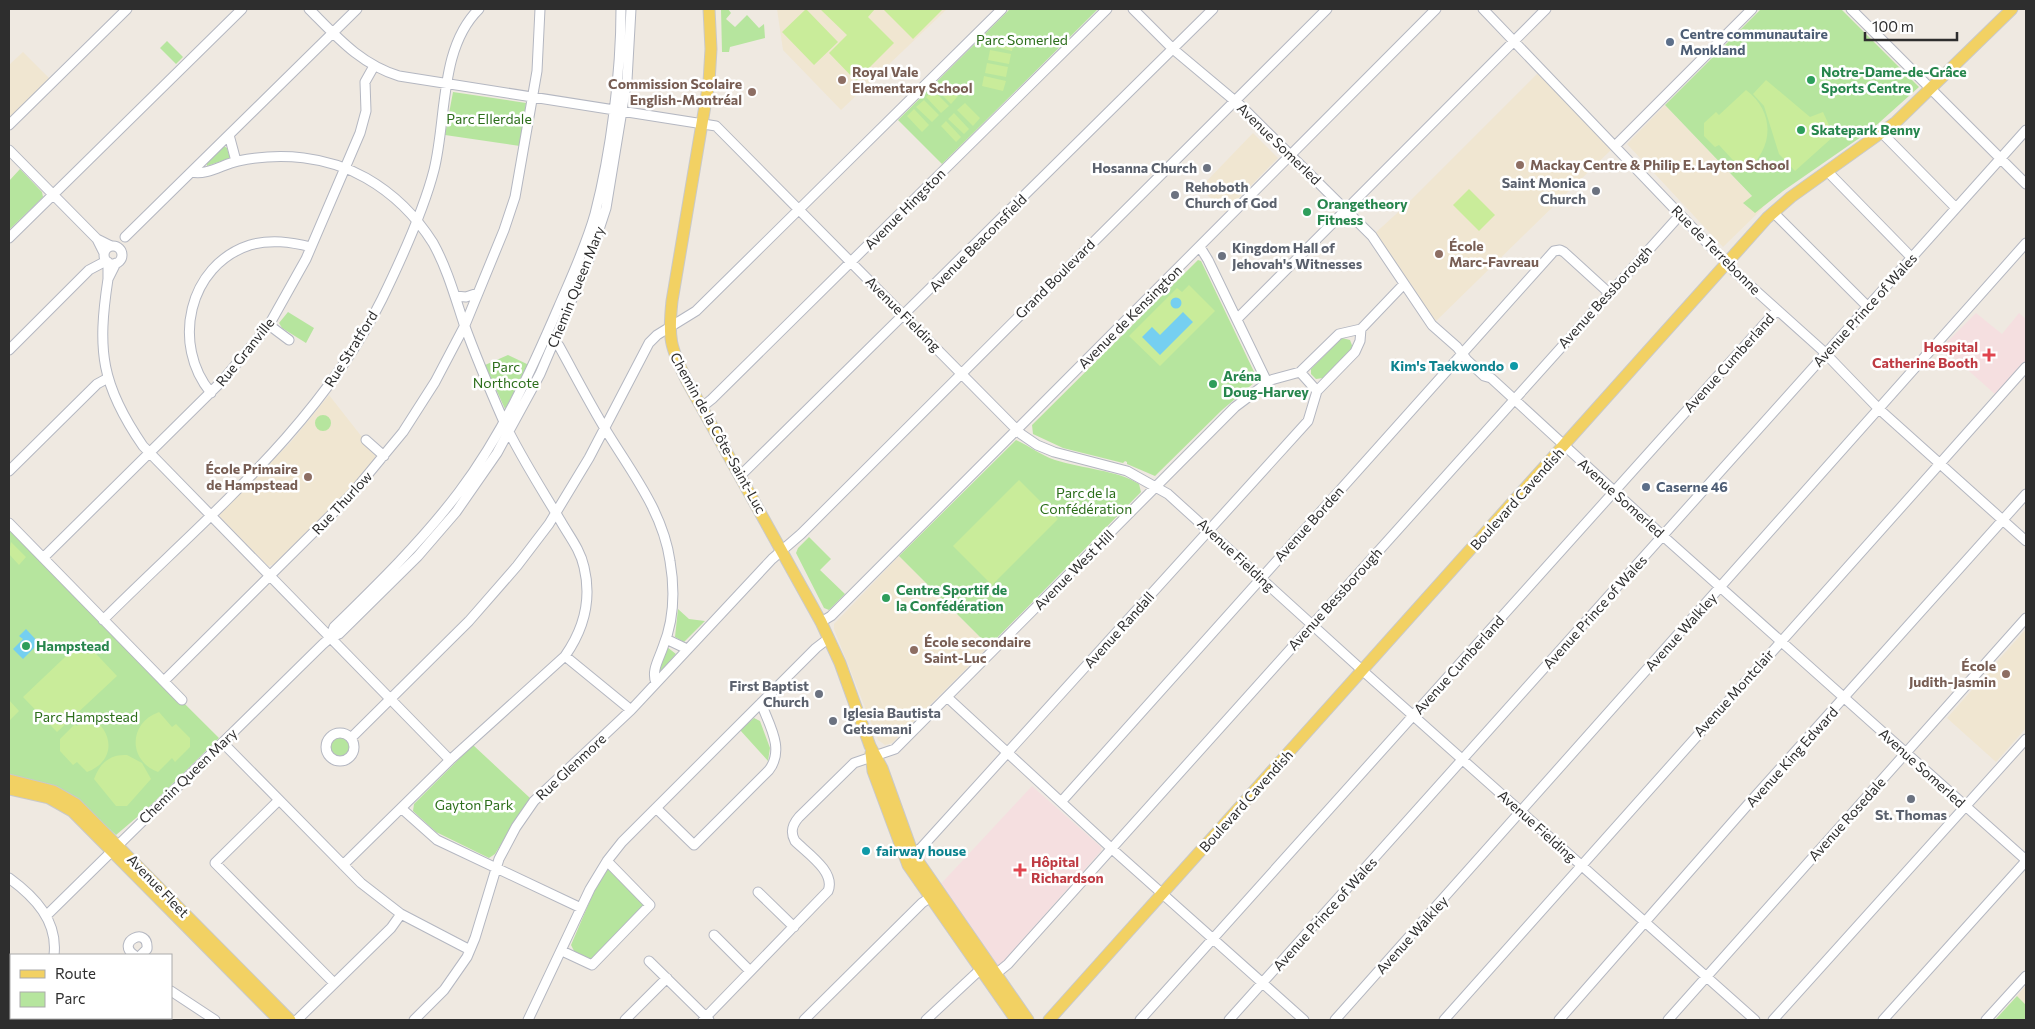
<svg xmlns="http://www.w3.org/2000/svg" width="2035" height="1029" font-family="Commissioner,sans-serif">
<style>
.education{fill:#f0e6d1}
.medical{fill:#f5dfe0}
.green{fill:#b6e59e}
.pitch{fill:#c9ec9a}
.water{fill:#75cff0}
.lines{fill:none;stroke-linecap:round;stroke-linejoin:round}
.minor-casing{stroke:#b4b7c1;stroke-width:11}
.major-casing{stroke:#c9c9c9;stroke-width:13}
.minor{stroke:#fff;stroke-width:9}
.major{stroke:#f2d163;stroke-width:11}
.service-dot{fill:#5c6f8a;stroke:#fff;stroke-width:2}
.education-dot{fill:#8d6e63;stroke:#fff;stroke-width:2}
.leisure-dot{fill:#2e9e5b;stroke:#fff;stroke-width:2}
.worship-dot{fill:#6b7280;stroke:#fff;stroke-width:2}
.health-dot{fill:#e0444e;stroke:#fff;stroke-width:2}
.culture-dot{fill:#0f9aa8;stroke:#fff;stroke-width:2}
.labels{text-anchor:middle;stroke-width:5;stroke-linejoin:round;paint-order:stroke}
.service-label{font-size:14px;font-weight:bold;fill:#4e5e75;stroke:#fff;text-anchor:start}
.park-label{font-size:14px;fill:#2c6e1b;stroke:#fff}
.education-label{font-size:14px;font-weight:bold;fill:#785e54;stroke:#fff;text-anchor:start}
.leisure-label{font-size:14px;font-weight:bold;fill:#27864d;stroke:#fff;text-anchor:start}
.street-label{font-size:14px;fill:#2e2e2e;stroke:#fff}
.worship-label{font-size:14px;font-weight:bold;fill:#5b616d;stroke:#fff;text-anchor:end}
.health-label{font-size:14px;font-weight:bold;fill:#be3a42;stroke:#fff;text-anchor:end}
.culture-label{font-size:14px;font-weight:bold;fill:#0d838f;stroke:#fff;text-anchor:end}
</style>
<rect width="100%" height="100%" fill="#efe9e1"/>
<path class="education" d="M777,9H947L841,110L783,50Z
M23,52L53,82L9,125V65Z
M1542,69L1615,146L1432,325L1372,236L1406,205Z
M1665,105L1763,208L1723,247L1627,144Z
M1253,133L1278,158L1225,212L1200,188Z
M329,395L362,437L361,441L375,455L376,459L324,516L276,564L268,566L220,517L219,513L290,443Z
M899,556L989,646L892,743L885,745L878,740L834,629V624Z
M2026,629V728L1996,762L1947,718Z
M2026,985V1005L2017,996Z"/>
<path class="medical" d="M1976,313L2002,334L2019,313L2026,319V364L1997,396L1942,347Z
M1032,786L1101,847V851L994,972L937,888Z"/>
<path class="green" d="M721,9H728L731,13L726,19L735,27L747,15L759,28L764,24L765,38L730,47L729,52H722Z
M1010,9H1098L942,164L898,120Z
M1761,9H1841L1919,87L1871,130L1783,191L1755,213L1743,203L1752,196L1665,105Z
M167,41L183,57L176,64L160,48Z
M453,92L526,103L520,146L445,135Z
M224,146L227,148L230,158L207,166V162Z
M20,169L42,192L43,197L9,230V181Z
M1198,260L1201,261L1257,378L1255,382L1222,410L1155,476L1127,464V462L1125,461L1123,463L1063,448L1033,434L1032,425Z
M288,312L314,328L306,343L282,328L279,323Z
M1342,338L1350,340L1353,348L1323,378L1316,379L1311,374V369Z
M508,355L529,365L505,409L485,365Z
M315 423a8 8 0 1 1 16 0a8 8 0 1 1-16 0Z
M1016,440C1030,446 1040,455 1055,460C1083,469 1117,470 1139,484L1141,492L989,646L899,556Z
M9,529L219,738L149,807L116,835L76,798L9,776Z
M809,537L831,559L820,570L845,594L829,610L824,608L796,553L798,548Z
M678,609L689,619L705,621L684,642L675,637Z
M667,647L676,654L658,674Z
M754,718L760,721L770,748L768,761L740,730Z
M329 748a11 11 0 1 1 22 0a11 11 0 1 1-22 0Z
M473,745L530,798L495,854L489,858L436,832L413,811L414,804Z
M607,861L650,905L592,965L575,953L571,945Z
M2017,996L2026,1005V1020H1995Z"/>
<path class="pitch" d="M806,9L838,42L814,65L782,32Z
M820,9H875L868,17L894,43L856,81L829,53L847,35Z
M883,9H943L913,39Z
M993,36L1014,41L1012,51L991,46Z
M990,50L1011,54L1009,64L988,60Z
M987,63L1008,67L1006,77L985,73Z
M984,76L1006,81L1003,91L982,86Z
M1766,80L1810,117L1823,112L1834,136L1795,171L1779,154L1764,106L1753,94Z
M943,81L958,96L951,104L935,88Z
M933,90L949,106L941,113L926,97Z
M1746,90C1776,112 1774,151 1744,172L1719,145L1715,147L1704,136V123L1716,112L1719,115Z
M924,100L939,115L932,122L916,107Z
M965,103L980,118L973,126L957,110Z
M914,109L929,125L922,132L907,116Z
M954,113L969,129L964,134L948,119Z
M946,121L961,137L956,142L941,126Z
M1469,189L1495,215L1479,231L1453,205Z
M1189,285L1215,311L1160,366L1129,336L1177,288L1182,292Z
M1019,480L1058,519L992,585L953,546Z
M11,542L26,557L19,565L9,554Z
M83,640L117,676L57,732L23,697Z
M9,700L19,711L9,721Z
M159,712L172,727L176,724L190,738V747L175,762L172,758L158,772C128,761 128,723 159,712Z
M88,716C114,729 117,761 87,772L77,762L73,765L60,751V739L75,724L77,726Z
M127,755L142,763L151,779L127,806H116L94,779C100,763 110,754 127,755Z"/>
<path class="water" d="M1170.5 303a5.5 5.5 0 1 1 11 0a5.5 5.5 0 1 1-11 0Z
M1183,312L1193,322L1160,355L1142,337L1152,327L1160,335Z
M26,629L39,643L23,659L13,649L23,639L19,636Z"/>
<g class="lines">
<g class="minor-casing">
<path id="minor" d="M309,9C337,37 360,64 399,76L716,126L1021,434L1037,445L1054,452L1127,471L1168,494L1363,671L1755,1020
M1133,9L1173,49L1241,106L1372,236L1432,325L1457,347L1467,360L1484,376L1491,378L1663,536L2026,860
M1483,9L1735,272L1822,350L1879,409L2026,541
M1851,9L2026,184
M9,125L127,9
M1882,133L1956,208
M229,135L236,161
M1615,146L1752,9
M9,150L97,239
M191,172C207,176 223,164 238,161C281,152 327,156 366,178C394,194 416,216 433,243C447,268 455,297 464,324C476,357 490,390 504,422C520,456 541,488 560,520C569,536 580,549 584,567C592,600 584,629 565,656L450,760L343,865
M1828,172L1912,258
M1773,212L1868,307
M125,237L357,9
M9,238L242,9
M104 255a9 9 0 1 1 18 0a9 9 0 1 1-18 0Z
M1200,247L1208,260L1267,382
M104,253L97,239L111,246
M108,262V279L116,263
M108,279C97,351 101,385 143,446L450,760
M455,296L466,297L478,293
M1237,319L1546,9
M269,325L289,340
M551,339L559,346C575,375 590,404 607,432C632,473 663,512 670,561C675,590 674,620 663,647C659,659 651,671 656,683
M9,350L89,270L106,261
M1300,372L1317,391
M211,393C171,345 188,265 250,245C271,239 291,242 311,247
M702,407L712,399L1107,9
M366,440L384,456
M9,471L97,384L108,378
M740,476L1213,9
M9,523L182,700
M43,558L222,381L269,325L306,259L360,133L366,111L365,82L374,66
M103,620C203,520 318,428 382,299C400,262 424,209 434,170C447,118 439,48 479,9
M821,622L831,616L1436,9
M330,638L334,627C378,584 422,541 459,492C502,435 531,371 559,306C572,276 586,246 595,214C611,152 621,73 621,9
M666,639L687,649
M565,656L631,710
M164,681L350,496L403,432L435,382L465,325L504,230L515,197L537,71L540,9
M947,697L1111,848L1304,1020
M326 747a14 14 0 1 1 28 0a14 14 0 1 1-28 0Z
M351,738L469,621L517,566L549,524L589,458L649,343L657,335L696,311L1002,9
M223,743L361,883L401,914L470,950
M279,800L215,863L334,983
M1061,802L1554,251L1560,250L1564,252L1609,293
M401,808L437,840L581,908
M656,808L694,845L769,770C785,749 769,725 761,703
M907,857L921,848L1308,421L1317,391L1355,352L1360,341L1361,329
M9,878C35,897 58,921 54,955
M758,892L794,927
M47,915L323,644L330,638L339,634L418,556L456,512L497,453L540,374L590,257L606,208L627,80L631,9
M714,935L750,971
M562,951L592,965L650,905L607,861
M134,955C115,942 149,925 147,949L141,955
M649,961L709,1020
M992,977L1008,964L1680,215
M171,991L215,1020
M48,1020V1018
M297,1020L391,928L401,914
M414,1020L444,990L467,957L475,938L499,859L516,827L534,801L631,710L772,559L801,534L1327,9
M528,1020L590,889L607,861L622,842L816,648L829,638
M625,1020L667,978
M703,1020L828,891C836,872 807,853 795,841C790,832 792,825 799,817L854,763L895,749L1235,407L1271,380L1300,372L1339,334L1361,329L1404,284
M804,1020L922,903L935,894
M926,1020L984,966
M1140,1020L1777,310
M1229,1020L2026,130
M1335,1020L2026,243
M1444,1020L2026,367
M1559,1020L1751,801L2026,494
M1668,1020L2026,618
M1773,1020L2026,739
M1883,1020L2026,861
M1986,1020L2026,976"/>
</g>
<g class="major-casing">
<path id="major" d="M709,9L711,49L709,82L672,301C668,338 670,347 687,381L821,622L840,663L870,746L882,768L913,854L1028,1020
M871,753L873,771L908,865L1016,1020
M9,780L53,791L76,804L290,1020
M9,789L49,798L72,811L279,1020
M1049,1020L1767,218L1791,197L1896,122L2012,9"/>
</g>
<use href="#minor" class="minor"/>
<use href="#major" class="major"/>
</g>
<g class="service-dot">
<circle cx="1670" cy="42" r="5"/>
<circle cx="1646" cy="487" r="5"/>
</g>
<g class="education-dot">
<circle cx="842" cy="80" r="5"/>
<circle cx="752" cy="92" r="5"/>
<circle cx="1520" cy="165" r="5"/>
<circle cx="1439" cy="254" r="5"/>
<circle cx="308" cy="477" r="5"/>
<circle cx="914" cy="650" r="5"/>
<circle cx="2006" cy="674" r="5"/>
</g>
<g class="leisure-dot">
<circle cx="1811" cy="80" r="5"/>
<circle cx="1801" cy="130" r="5"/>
<circle cx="1307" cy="212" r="5"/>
<circle cx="1213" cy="384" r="5"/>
<circle cx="886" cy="598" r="5"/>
<circle cx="26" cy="646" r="5"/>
</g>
<g class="worship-dot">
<circle cx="1207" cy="168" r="5"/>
<circle cx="1596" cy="191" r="5"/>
<circle cx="1175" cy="195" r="5"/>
<circle cx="1222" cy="256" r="5"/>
<circle cx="819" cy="694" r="5"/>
<circle cx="833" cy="721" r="5"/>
<circle cx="1911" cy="799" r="5"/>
</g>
<g class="health-dot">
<path d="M1986.5 347.5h5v5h5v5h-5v5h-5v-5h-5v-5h5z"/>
<path d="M1017.5 862.5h5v5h5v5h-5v5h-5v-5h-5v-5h5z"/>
</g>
<g class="culture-dot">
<circle cx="1514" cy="366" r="5"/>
<circle cx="866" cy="851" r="5"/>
</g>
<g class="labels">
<g class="service-label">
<text x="1680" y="39">Centre communautaire<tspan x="1680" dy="16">Monkland</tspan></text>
<text x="1656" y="492">Caserne 46</text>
</g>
<g class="park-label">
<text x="1022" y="45">Parc Somerled</text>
<text x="489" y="124">Parc Ellerdale</text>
<text x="506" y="372">Parc<tspan x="506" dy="16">Northcote</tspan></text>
<text x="1086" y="498">Parc de la<tspan x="1086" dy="16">Confédération</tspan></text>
<text x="86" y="722">Parc Hampstead</text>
<text x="474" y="810">Gayton Park</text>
</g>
<g class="education-label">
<text x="852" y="77">Royal Vale<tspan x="852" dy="16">Elementary School</tspan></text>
<text x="742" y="89" text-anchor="end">Commission Scolaire<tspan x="742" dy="16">English-Montréal</tspan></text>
<text x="1530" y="170">Mackay Centre &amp; Philip E. Layton School</text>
<text x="1449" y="251">École<tspan x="1449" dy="16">Marc-Favreau</tspan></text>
<text x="298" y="474" text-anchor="end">École Primaire<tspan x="298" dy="16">de Hampstead</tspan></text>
<text x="924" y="647">École secondaire<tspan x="924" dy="16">Saint-Luc</tspan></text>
<text x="1996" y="671" text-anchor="end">École<tspan x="1996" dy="16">Judith-Jasmin</tspan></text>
</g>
<g class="leisure-label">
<text x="1821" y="77">Notre-Dame-de-Grâce<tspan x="1821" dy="16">Sports Centre</tspan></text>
<text x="1811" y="135">Skatepark Benny</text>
<text x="1317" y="209">Orangetheory<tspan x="1317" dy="16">Fitness</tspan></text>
<text x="1223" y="381">Aréna<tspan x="1223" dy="16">Doug-Harvey</tspan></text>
<text x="896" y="595">Centre Sportif de<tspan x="896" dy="16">la Confédération</tspan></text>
<text x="36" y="651">Hampstead</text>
</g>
<g class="street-label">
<text transform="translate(1279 144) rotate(44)" y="5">Avenue Somerled</text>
<text transform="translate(905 209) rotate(-45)" y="5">Avenue Hingston</text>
<text transform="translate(978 243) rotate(-45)" y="5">Avenue Beaconsfield</text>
<text transform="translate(1716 250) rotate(45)" y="5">Rue de Terrebonne</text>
<text transform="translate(1055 279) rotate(-45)" y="5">Grand Boulevard</text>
<text transform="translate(576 287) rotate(-68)" y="5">Chemin Queen Mary</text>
<text transform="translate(1605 297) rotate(-48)" y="5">Avenue Bessborough</text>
<text transform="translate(1865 310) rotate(-48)" y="5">Avenue Prince of Wales</text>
<text transform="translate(903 314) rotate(45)" y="5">Avenue Fielding</text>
<text transform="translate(1130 317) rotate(-45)" y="5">Avenue de Kensington</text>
<text transform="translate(351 349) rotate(-58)" y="5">Rue Stratford</text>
<text transform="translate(245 352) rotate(-51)" y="5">Rue Granville</text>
<text transform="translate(1729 363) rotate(-48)" y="5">Avenue Cumberland</text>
<text transform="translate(718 433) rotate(61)" y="5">Chemin de la Côte-Saint-Luc</text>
<text transform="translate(1621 498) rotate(42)" y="5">Avenue Somerled</text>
<text transform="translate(1517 499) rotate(-48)" y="5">Boulevard Cavendish</text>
<text transform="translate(342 503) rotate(-47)" y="5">Rue Thurlow</text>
<text transform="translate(1309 524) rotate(-48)" y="5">Avenue Borden</text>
<text transform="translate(1236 555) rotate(43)" y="5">Avenue Fielding</text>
<text transform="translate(1074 570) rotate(-45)" y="5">Avenue West Hill</text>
<text transform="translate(1335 599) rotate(-48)" y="5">Avenue Bessborough</text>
<text transform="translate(1595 612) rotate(-48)" y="5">Avenue Prince of Wales</text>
<text transform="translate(1119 630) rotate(-48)" y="5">Avenue Randall</text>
<text transform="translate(1681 632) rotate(-48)" y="5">Avenue Walkley</text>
<text transform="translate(1459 665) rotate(-48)" y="5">Avenue Cumberland</text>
<text transform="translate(1734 693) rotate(-48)" y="5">Avenue Montclair</text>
<text transform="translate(1792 757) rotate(-48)" y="5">Avenue King Edward</text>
<text transform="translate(571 767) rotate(-43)" y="5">Rue Glenmore</text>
<text transform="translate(1922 768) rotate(42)" y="5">Avenue Somerled</text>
<text transform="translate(188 776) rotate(-44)" y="5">Chemin Queen Mary</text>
<text transform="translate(1246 801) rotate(-48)" y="5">Boulevard Cavendish</text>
<text transform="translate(1847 819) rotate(-48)" y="5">Avenue Rosedale</text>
<text transform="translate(1537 826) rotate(42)" y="5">Avenue Fielding</text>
<text transform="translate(158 886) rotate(46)" y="5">Avenue Fleet</text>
<text transform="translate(1325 914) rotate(-48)" y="5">Avenue Prince of Wales</text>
<text transform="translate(1412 935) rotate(-48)" y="5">Avenue Walkley</text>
</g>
<g class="worship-label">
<text x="1197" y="173">Hosanna Church</text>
<text x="1586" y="188">Saint Monica<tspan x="1586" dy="16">Church</tspan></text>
<text x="1185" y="192" text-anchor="start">Rehoboth<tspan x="1185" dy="16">Church of God</tspan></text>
<text x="1232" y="253" text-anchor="start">Kingdom Hall of<tspan x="1232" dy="16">Jehovah's Witnesses</tspan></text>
<text x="809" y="691">First Baptist<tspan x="809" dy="16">Church</tspan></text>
<text x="843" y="718" text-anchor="start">Iglesia Bautista<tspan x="843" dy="16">Getsemani</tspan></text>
<text x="1911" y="820" text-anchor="middle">St. Thomas</text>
</g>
<g class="health-label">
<text x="1978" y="352">Hospital<tspan x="1978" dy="16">Catherine Booth</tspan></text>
<text x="1031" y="867" text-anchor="start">Hôpital<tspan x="1031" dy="16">Richardson</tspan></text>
</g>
<g class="culture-label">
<text x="1504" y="371">Kim's Taekwondo</text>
<text x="876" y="856" text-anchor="start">fairway house</text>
</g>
</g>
<rect width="2035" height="1029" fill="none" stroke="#2e2e2e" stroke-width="20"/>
<rect x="10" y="954" width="162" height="65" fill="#ffffff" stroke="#ababab"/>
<rect x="20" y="970" width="25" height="8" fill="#f2d163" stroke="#ababab"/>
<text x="55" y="979" font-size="15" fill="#2e2e2e">Route</text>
<rect x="20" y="992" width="25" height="15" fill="#b6e59e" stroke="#ababab"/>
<text x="55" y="1004" font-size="15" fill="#2e2e2e">Parc</text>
<path d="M1865 32v8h92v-8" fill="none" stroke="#2e2e2e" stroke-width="2.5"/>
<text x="1872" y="32" font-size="15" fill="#2e2e2e" stroke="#ffffff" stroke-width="4" paint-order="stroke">100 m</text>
</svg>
